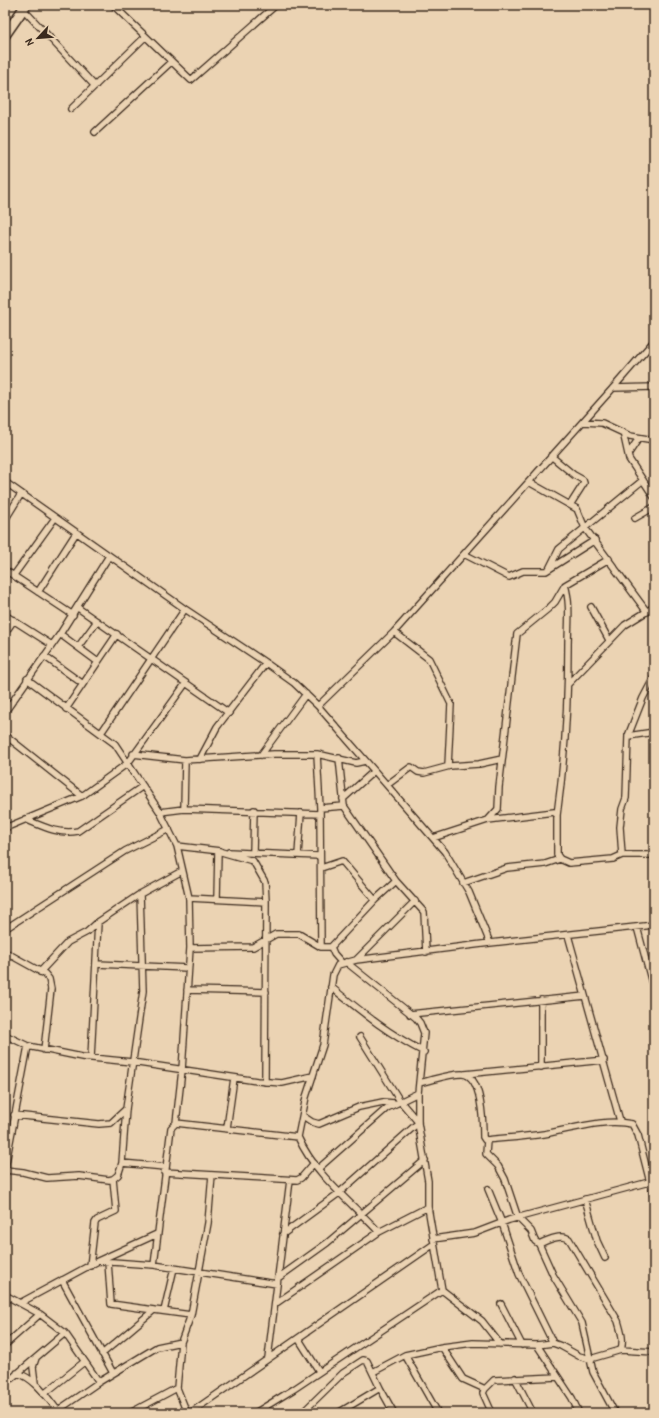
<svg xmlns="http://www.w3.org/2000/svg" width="659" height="1418" font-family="'Patrick Hand',sans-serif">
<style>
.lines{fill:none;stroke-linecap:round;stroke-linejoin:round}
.minor-casing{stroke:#3b2a1e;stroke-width:8}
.primary-casing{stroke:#3b2a1e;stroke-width:12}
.minor{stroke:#ebd3b3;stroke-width:5.5}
.primary{stroke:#ebd3b3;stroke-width:9}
</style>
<rect width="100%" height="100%" fill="#ebd3b3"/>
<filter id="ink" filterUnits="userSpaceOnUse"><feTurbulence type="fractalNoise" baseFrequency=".025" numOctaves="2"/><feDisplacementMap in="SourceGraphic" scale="8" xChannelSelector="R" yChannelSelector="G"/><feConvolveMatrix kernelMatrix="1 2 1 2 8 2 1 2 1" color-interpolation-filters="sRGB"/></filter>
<g filter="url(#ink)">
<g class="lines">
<g class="minor-casing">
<path id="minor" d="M113,5L191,80L276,5
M23,9L93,84L96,85
M71,109L145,37
M95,132L171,62
M613,388L654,387
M583,422L602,423L630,436L654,440
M623,432L629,459L654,497
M629,453L639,438
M551,456L574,475L583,480L584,483L570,505
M5,482L185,609L266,663L294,683L318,706L445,852L469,892L490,943
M529,482L577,509L585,528L647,612
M635,518L654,507
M5,520L21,494
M464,554L509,577L523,571H546L595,540
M549,569L559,549L643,480
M5,570L73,615
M14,575L55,518
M38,592L76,533
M591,607L609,640
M78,608L229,713
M5,615L52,645
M394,632L429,659L451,704L448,766
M5,633L14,620
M60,634L98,662
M78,647L97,621
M44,656L83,684
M27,679L115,744L160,812L177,846L189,898L190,948L182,1070L176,1123L171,1128L154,1265
M568,684L625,625L654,607
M318,706L394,632L613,388L654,341
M66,709L117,634
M5,712L60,634L109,556
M101,733L185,609
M5,735L82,796
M628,736L654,732
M133,754L185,760L274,754H317L356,763L365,761
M317,754L320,808L321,947
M261,755L306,694
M339,758L344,806L396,881L424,912L426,952
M200,759L217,727L266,663
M387,785L411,767L418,772L424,773L450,766L479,764L502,759
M343,799L374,771
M320,808L344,806
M184,809L185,760
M160,812L184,809L320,814
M557,815C565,759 568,703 568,646C568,626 571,604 565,585
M25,819C42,826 59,835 78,831L143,786
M488,820L498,809L499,787L517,634L549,608L555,602L565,585L609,559
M5,828L82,796L128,763L186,683
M433,838L488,820L554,812L557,815V855L560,859L569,863L613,859L622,855H654
M177,846L220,851
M218,851L253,861L265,882L266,902L265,1082
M229,852L319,856
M253,853L254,810
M298,855L301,813
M622,855L620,827L622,809L626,798L628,736L643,698L654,677
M321,868L342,861L375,900
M463,883L507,868L545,864L560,859
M189,898L266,902
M217,899L218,851
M637,927L654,991
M5,929L125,851L169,829
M568,935L620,1121
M331,947L334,954L342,963
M190,948L253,947L276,934H299L321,947H331L375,900L396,881
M5,952L45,974L49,979L51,989L44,1050
M356,960L415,901
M346,962L416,1018L420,1023L424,1033L418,1093V1123L428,1181V1207L442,1290L482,1321L500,1344
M97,964L188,968
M40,972L68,942L87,932L98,922L140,894L182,871
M331,987C363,1013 387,1033 424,1052
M187,990L266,992
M541,1000V1067
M410,1014L585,996
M5,1035L28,1046L82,1057L132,1062L257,1081L282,1083L313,1076
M360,1037L400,1101L418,1122
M91,1058L98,922
M465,1074L604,1060
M419,1083C433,1080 448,1074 462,1074C482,1074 483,1123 483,1137L485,1140C505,1138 524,1137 544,1134C573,1129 603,1118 632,1124L638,1135L654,1198
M14,1115L99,1124L111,1123L126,1109
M303,1116L312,1122L319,1124L359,1107L383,1102L394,1103
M176,1123L298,1137
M227,1128L234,1078
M487,1140L486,1154L498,1166L505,1179L518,1218L531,1231L535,1241L539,1244L553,1275L582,1323L593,1372L615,1413
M122,1163L165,1167
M5,1168L28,1046
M319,1168L387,1108L418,1093
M5,1170L23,1172L47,1178L79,1176L109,1180L113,1179L118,1175L122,1163L126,1109L143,991L140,894
M164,1172L297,1180L301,1178L314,1163
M488,1189L502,1223L519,1274L553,1343
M585,1199L597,1241L605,1258
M379,1232C351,1202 315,1175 298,1137L306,1097L323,1045L333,975L338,965L356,960L490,943L654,925
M283,1234L339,1193L418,1123
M433,1239L475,1233L509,1220L649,1182
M539,1244C548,1240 560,1234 569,1239L618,1321C621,1332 624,1339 621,1350
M98,1261L154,1265L277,1284
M108,1262L111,1304L154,1310
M90,1266L95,1223L97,1220L116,1211L113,1179
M278,1278L327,1243L425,1160
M62,1280L113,1373
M5,1295L40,1314L65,1333L99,1382
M20,1303L98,1261L157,1234
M275,1304L379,1232L428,1207
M501,1304L522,1345
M164,1311L174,1268
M298,1338L319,1371
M5,1345L40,1314
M537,1345L572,1398L579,1413
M442,1347L463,1379L485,1389
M102,1354L154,1310L191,1315
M405,1355L438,1413
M268,1358L290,1180
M373,1372L405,1355L442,1347L473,1343L537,1345L553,1343L561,1346L579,1356L590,1359L621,1350L654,1352
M17,1373C35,1378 47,1397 58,1411
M515,1378L533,1413
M35,1383L33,1367L36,1358
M5,1384L65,1333
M44,1394L84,1362
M54,1413L99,1382L142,1356L157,1347L181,1342
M130,1413L177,1388
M187,1413L177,1388L181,1342L191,1315L208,1223L212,1175
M190,1413L434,1244
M255,1413L294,1389L442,1290
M302,1413L343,1373L363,1360L367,1361L380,1388
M338,1413L380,1388L394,1413
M492,1413L483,1393L485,1389L494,1380L558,1377"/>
</g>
<g class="primary-casing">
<path id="primary" d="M5,35L26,5"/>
</g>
<use href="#minor" class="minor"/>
<use href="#primary" class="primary"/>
</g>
</g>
<rect width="659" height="1418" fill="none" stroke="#ebd3b3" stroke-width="20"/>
<rect x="10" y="10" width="639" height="1398" fill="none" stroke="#3b2a1e" stroke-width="1.5" filter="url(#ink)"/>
<g transform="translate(38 38) rotate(244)" stroke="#ebd3b3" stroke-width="3" paint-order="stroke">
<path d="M0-3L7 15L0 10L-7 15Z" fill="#3b2a1e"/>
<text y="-6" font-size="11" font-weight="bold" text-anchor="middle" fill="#3b2a1e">N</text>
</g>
</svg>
